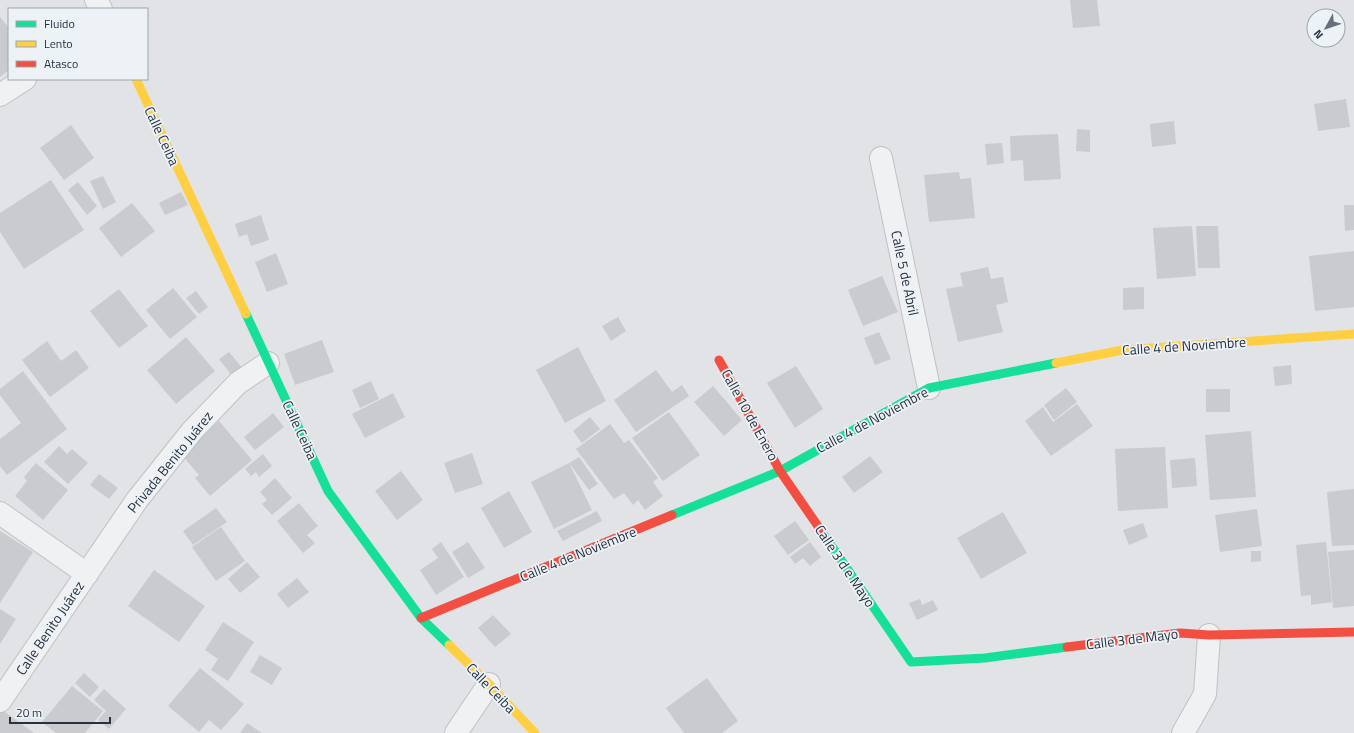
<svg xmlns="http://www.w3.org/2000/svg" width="1354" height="733" font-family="'Titillium Web',sans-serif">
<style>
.building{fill:#c9cbce}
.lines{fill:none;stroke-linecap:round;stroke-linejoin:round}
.street-casing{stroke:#bfc1c4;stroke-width:24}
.street{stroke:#f0f1f3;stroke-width:22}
.fast{stroke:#16e098;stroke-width:9}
.slow{stroke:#ffcf43;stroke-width:9}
.jam{stroke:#f24e42;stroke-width:9}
.labels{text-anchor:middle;stroke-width:3.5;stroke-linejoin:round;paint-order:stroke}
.street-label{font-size:14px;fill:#263141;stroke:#edf2f6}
</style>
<rect width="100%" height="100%" fill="#e1e3e6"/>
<path class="building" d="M1070,0H1097L1100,26L1073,28Z
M0,17L9,28V70L0,77Z
M1346,99L1350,127L1318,131L1314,104Z
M1174,121L1176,144L1152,147L1150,124Z
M71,125L94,158L64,180L40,148Z
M1077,129L1090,130V152L1076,151Z
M1058,134L1061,179L1024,181L1023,160L1011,161L1010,136Z
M1002,143L1004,163L987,165L985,144Z
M959,172L960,179L971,178L975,218L929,222L924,175Z
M103,176L116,202L103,209L90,181Z
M51,180L84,230L24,269L0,232V213Z
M78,182L97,206L87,215L68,190Z
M181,192L188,205L165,215L159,203Z
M132,203L155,231L121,257L99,228Z
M1344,205H1354V230L1345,231Z
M261,215L269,240L251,246L247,234L239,237L235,224Z
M1192,226L1196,276L1157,279L1153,228Z
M1196,226H1218L1220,268H1198Z
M1354,251V307L1315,311L1309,256Z
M276,253L288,284L267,292L255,262Z
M988,267L991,279L1003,277L1008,302L996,305L1003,332L958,342L946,289L963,286L960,273Z
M882,276L898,312L863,326L848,290Z
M1144,287V309L1123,310V288Z
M173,288L197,317L170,339L146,310Z
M119,289L148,326L119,348L90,311Z
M196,291L208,307L199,314L186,298Z
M618,317L626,331L611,341L602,326Z
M879,332L891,359L875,365L864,338Z
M186,337L215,371L176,404L147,370Z
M322,340L334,372L295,385L284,354Z
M47,341L61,361L76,350L89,368L50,397L22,360Z
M578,347L606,401L565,423L536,370Z
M229,352L243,369L233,377L219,359Z
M1291,365L1292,384L1275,386L1273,367Z
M796,366L823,409L795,428L767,383Z
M656,370L672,392L682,385L689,396L636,432L614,400Z
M23,371L67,429L7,475L0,466V439L21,423L0,395V389Z
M371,381L379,399L360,408L352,390Z
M713,386L742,420L724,436L694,402Z
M1066,388L1077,402L1054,420L1044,405Z
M1206,389H1230V412H1206Z
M393,393L405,417L365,438L352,414Z
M1077,404L1093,426L1051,456L1025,421L1043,407L1053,422Z
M669,412L700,455L663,481L632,438Z
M273,413L284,427L255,450L244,437Z
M590,417L600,429L582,443L573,431Z
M219,421L252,460L210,496L195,478L199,475L181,454Z
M610,424L624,443L629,440L658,478L653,482L663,496L645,510L638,500L633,505L624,493L614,499L576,449Z
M1251,431L1256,497L1210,500L1205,435Z
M59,446L67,454L72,449L88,463L68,484L44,462Z
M1165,447L1168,508L1118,511L1115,449Z
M472,453L483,484L455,493L444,463Z
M263,454L272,466L259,477L256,472L251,476L245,469Z
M870,456L883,472L854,493L842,477Z
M579,457L598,484L589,490L569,463Z
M1195,458L1197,486L1172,488L1170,460Z
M36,463L68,490L43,520L15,496L27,481L24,477Z
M569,463L592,510L554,529L531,482Z
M401,471L423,500L397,520L375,491Z
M99,474L118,488L109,499L90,485Z
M275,478L292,498L272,515L262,504L267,500L260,492Z
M1354,489V545L1332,546L1327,492Z
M509,491L532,532L504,548L481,508Z
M299,503L318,526L307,535L315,543L303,553L277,521Z
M216,508L227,522L193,545L183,531Z
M1257,509L1262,546L1220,552L1215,515Z
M597,511L602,521L563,541L557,531Z
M1003,512L1027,553L981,579L957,538Z
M795,521L809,540L788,555L774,536Z
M1143,523L1148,537L1129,545L1123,530Z
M221,527L245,561L216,581L192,547Z
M0,531L33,552L0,603Z
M441,542L464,577L436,595L420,570L438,558L432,549Z
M468,542L485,568L468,578L452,552Z
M810,542L821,557L810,566L803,558L795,564L790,557Z
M1326,542L1332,602L1311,605V595L1301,596L1296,545Z
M1354,550V606L1333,608L1328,552Z
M1251,551H1261V561L1251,562Z
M247,562L260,577L240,593L228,579Z
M154,570L205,606L179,642L128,606Z
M297,578L309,592L288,608L277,594Z
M920,599L922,605L933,600L938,610L917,620L909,603Z
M0,609L16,619L0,644Z
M493,615L511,634L495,647L478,628Z
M223,622L254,642L228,681L211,670L218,659L205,650Z
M260,655L282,668L272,685L250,672Z
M200,668L244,704L221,730L209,720L199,732L168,706Z
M84,673L99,687L90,697L75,683Z
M707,678L738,721L722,733H684L666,708Z
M72,686L103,711L85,733H56L42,722Z
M104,689L126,709L109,729L98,720L106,711L94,700Z
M2,710L34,733H0V713Z
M247,723L262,733H240Z"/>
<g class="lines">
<g class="street-casing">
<path id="street" d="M96,0L101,9
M0,95L25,79
M881,158L929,388
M0,513L87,574
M0,701L137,500L192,431L238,383L268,363
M456,733L489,684
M1183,733L1205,694L1209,635"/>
</g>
<use href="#street" class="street"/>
<path class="fast" d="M246,314L328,491L421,618L449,645
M672,515L780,471L929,388L1056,363
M822,532L911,662L985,658L1067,647"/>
<path class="slow" d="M136,79L246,314
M1056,363L1123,350L1354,334
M449,645L489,684L535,733"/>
<path class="jam" d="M719,360L780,471L822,532
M421,618L672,515
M1067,647L1180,633L1209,635L1354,632"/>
</g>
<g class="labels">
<g class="street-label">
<text transform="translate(162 136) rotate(65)" y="5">Calle Ceiba</text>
<text transform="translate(905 273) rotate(78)" y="5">Calle 5 de Abril</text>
<text transform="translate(1184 346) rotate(-4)" y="5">Calle 4 de Noviembre</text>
<text transform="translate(750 415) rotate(61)" y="5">Calle 10 de Enero</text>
<text transform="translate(872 420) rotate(-28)" y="5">Calle 4 de Noviembre</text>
<text transform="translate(300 430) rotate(65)" y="5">Calle Ceiba</text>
<text transform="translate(170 462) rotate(-51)" y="5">Privada Benito Juárez</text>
<text transform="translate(578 554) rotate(-22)" y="5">Calle 4 de Noviembre</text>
<text transform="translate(845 566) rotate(56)" y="5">Calle 3 d e Mayo</text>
<text transform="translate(50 628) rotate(-56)" y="5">Calle Benito Juárez</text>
<text transform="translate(1132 639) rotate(-7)" y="5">Calle 3 de Mayo</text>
<text transform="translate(491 688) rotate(46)" y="5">Calle Ceiba</text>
</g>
</g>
<rect x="8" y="8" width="140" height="72" fill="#edf2f6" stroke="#9da5ae"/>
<rect x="16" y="21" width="20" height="6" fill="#16e098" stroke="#9da5ae"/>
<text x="44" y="28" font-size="12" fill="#263141">Fluido</text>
<rect x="16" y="41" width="20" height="6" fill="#ffcf43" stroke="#9da5ae"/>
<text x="44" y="48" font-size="12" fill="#263141">Lento</text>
<rect x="16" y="61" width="20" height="6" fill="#f24e42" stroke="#9da5ae"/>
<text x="44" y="68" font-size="12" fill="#263141">Atasco</text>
<g transform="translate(1326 28) rotate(230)"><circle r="19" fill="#edf2f6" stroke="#9da5ae"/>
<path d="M0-3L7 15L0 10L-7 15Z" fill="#676f7b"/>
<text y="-6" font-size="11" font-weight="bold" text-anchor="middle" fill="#263141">N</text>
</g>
<path d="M10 717v6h100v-6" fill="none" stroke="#263141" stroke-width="2"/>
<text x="16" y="717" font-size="12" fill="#263141" stroke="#edf2f6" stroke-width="3" paint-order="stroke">20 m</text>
</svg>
